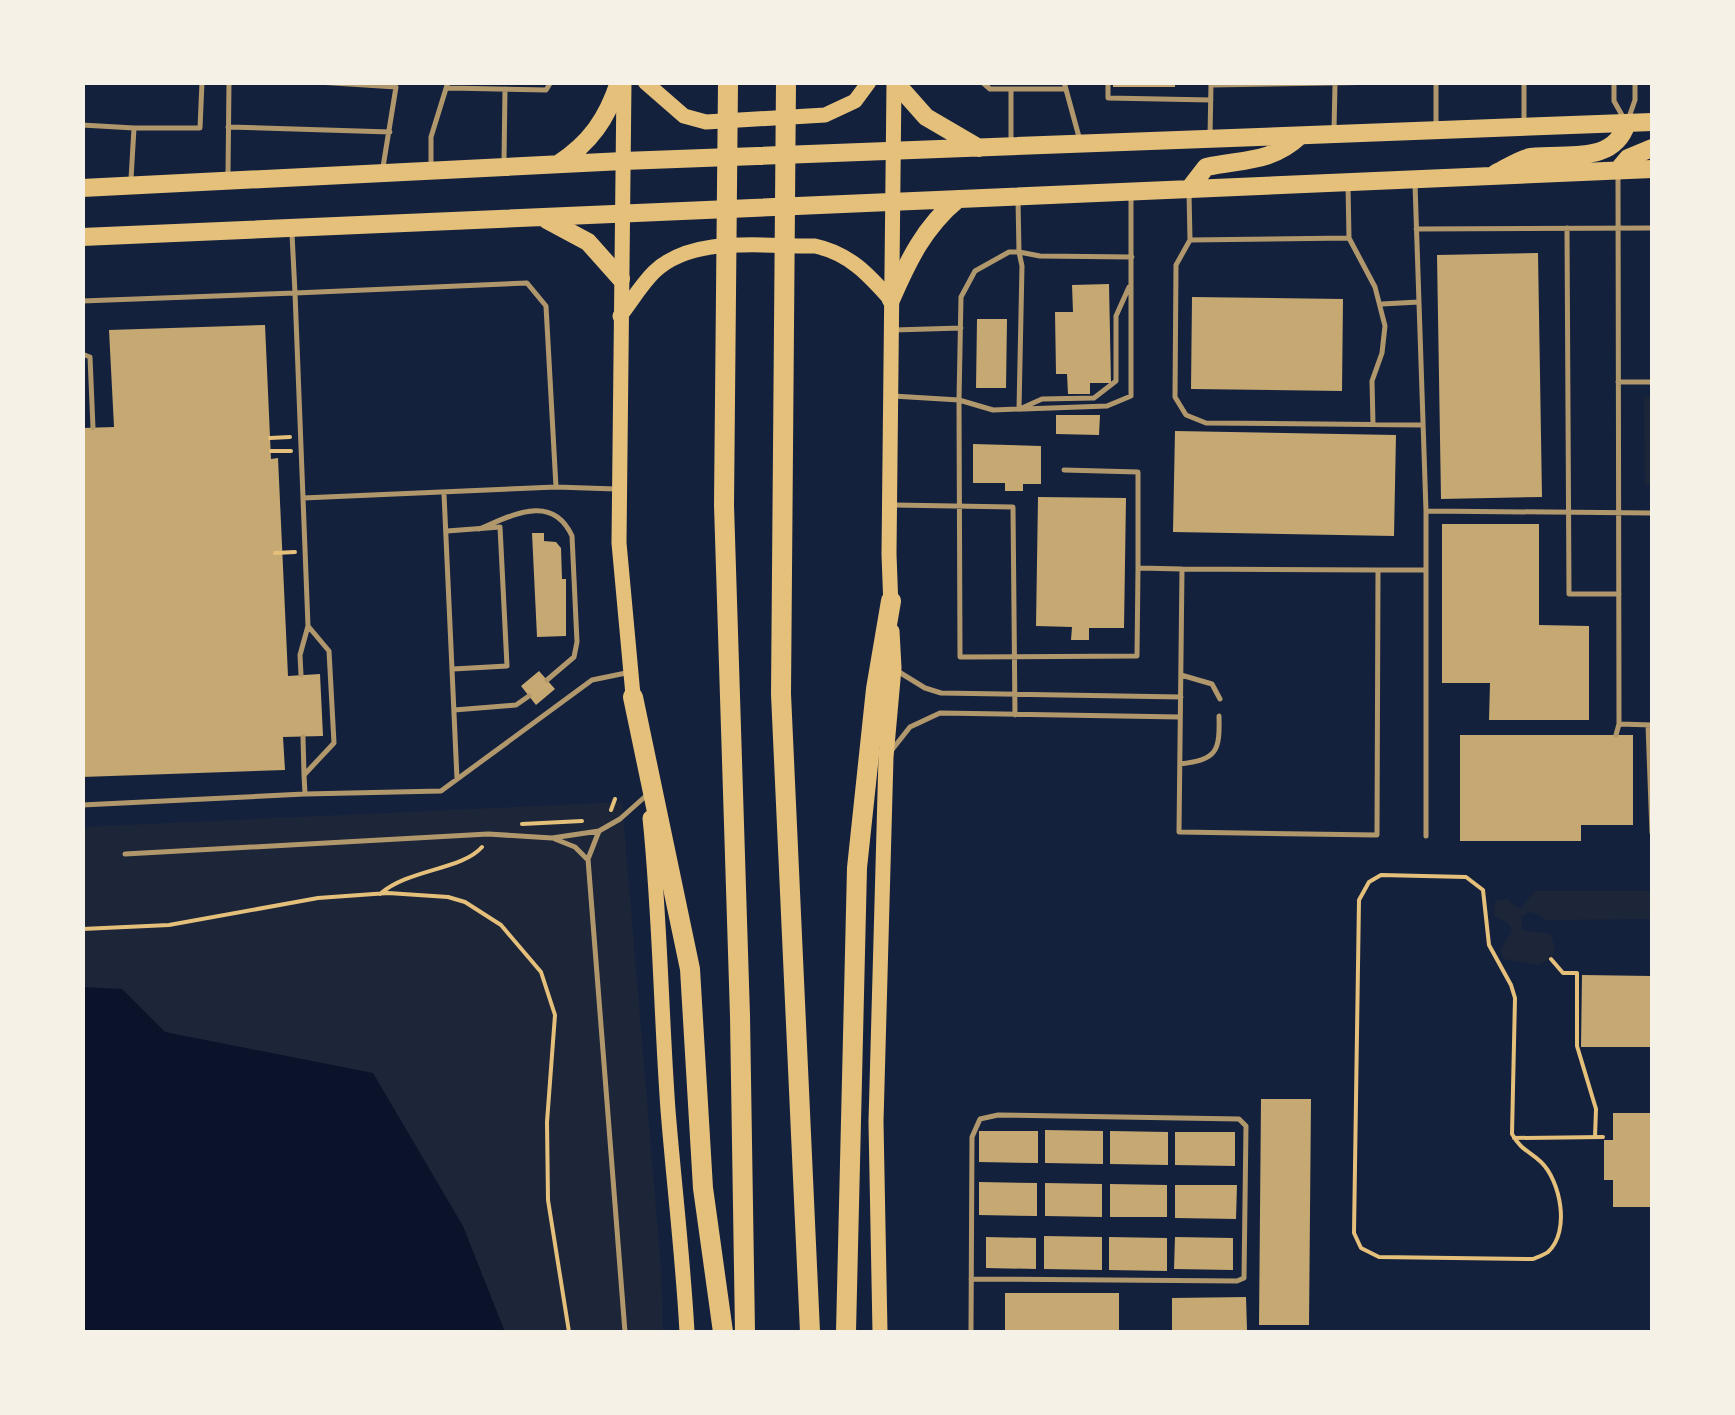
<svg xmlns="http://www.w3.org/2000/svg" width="1735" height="1415" font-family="Ubuntu,sans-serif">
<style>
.green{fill:#1d2539}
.water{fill:#0b132b}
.building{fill:#c6a872}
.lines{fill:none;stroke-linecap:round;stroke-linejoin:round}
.path{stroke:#e5c07b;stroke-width:4}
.service{stroke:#b1986c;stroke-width:5}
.secondary{stroke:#e5c07b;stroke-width:15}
.primary{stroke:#e5c07b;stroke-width:18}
.motorway{stroke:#e5c07b;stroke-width:20}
</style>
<rect width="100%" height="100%" fill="#14213d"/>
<path class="green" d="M1644,397H1652V485H1645Z
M622,802L661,1269L663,1332H83L82,827Z
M1535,891H1652V919L1544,920L1540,915L1529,912L1521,917L1522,930L1551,934L1555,949L1551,959L1538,965L1504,959L1500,950L1512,931L1508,923L1494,916L1495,901L1507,899L1516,907L1521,908Z"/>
<path class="water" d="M83,987L122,989L165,1032L373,1073L463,1226L505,1332H83Z"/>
<path class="building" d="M1113,82H1175V87H1113Z
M1538,253L1542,497L1441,499L1437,255Z
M1109,284L1111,383H1090V394H1068L1067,374H1056L1055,312H1073L1072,285Z
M1192,297L1343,299L1342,391L1191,389Z
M977,319H1007L1006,388H976Z
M265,325L271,459L278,458L288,676L320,674L323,736L283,737L285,770L82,777V428L114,427L109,330Z
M1056,415H1100L1099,435L1056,434Z
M1175,431L1396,435L1394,536L1173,532Z
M973,444L1041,446V484H1023V491H1005V483H973Z
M1038,497L1126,498L1124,628H1089V640H1071L1072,627L1036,626Z
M1442,524H1539V625L1589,626V720H1489L1490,683H1442Z
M532,533H544V541L556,542L561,548L562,579H566V636L537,637Z
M539,671L555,689L536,705L521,686Z
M1460,735H1633V825H1581V841H1460Z
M1582,975L1652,976V1047H1581Z
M1261,1099H1311L1309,1325H1259Z
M1613,1113H1652V1207H1613V1180H1604V1140H1613Z
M1045,1130L1103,1131V1164L1045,1163Z
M979,1131H1038V1163L979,1162Z
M1110,1131L1168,1132V1165L1110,1164Z
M1175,1132H1235V1166L1175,1165Z
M979,1182L1037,1183V1216L979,1215Z
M1045,1183L1102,1184V1217L1045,1216Z
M1110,1184L1167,1185V1217H1110Z
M1175,1185H1237L1236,1219L1175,1218Z
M1044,1236L1102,1237V1270L1044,1269Z
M986,1237L1036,1238V1269L986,1268Z
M1109,1237L1167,1238V1271L1109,1270Z
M1175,1237L1233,1238V1270L1174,1269Z
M1005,1293H1119V1332H1005Z
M1246,1297L1247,1330H1172V1298Z"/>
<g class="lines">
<path class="path" d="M270,438L290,437
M271,451H291
M275,553L295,552
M611,810L615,799
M522,824L582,821
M1381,875L1466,877L1483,890L1489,945L1511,985L1515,998L1512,1134C1522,1151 1528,1150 1541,1162C1560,1180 1571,1231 1548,1252C1544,1255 1538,1257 1533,1259L1379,1257L1361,1248L1354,1233L1359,900L1369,882Z
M380,894C408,869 462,870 482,847
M82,929L169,925L318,898L388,893L448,897L465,902L501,925L541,972L555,1015L547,1122L548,1200L569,1332
M1551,959L1563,973H1577V1046L1596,1109L1595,1137
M1514,1138L1603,1137"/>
<path class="service" d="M318,82L396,87L383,167
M982,82L990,89H1064
M1064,82L1079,137
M1108,82V98L1211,100
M1614,82V101L1623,117
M1211,85L1387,82
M448,88L546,90L551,82
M1628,120L1635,100V82
M1524,124V82
M82,125L134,128
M228,127L390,132
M1436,128V82
M1334,129L1335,85
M1210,137L1211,83
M1011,141V89
M504,161L505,89
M431,167V137L448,82
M228,174L229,82
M1618,176L1619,724L1652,725
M131,179L134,128H200L202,82
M1415,184L1426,511V836
M1348,185L1349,238L1375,287L1385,326L1382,353L1372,381L1373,424
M1189,192L1190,240L1176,265L1175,397L1186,415L1206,423L1423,425
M1018,199L1019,252H1009L975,271L961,297L959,400L993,410L1107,406L1131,396V197
M1567,228L1569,594H1619
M1416,229L1652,228
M1190,240L1349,238
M82,301L295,293L292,234
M1382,304L1419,302
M894,330L961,328
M82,354L90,357L93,428
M1618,382H1652
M893,396L959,400L960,657L1137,656L1138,568L1182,569
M1022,408L1042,399L1094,398L1116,381V316L1129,287
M1019,409L1022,266L1019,252L1040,256L1132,257
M1064,470L1138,472V568
M556,487L546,306L527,283L295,293L308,626L329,651L334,743L304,775L305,794L441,791L592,680L626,673
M444,494L457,779
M303,498L556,487L616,489
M894,505L1013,507L1015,715
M1426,511L1652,513
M479,529C511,516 552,492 572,536L577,642L574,657L547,680
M447,531L500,527L507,666L453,669
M1378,570L1182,569L1179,832L1377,835L1378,570H1426
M899,672L925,688L941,693L1181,697
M301,675L300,655L308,626
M1181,675L1212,684L1220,699
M454,710L516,705L529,696
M1648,725L1652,833
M1616,735L1619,724
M303,737L304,774
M891,751L910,727L940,713L1180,717
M1180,764C1217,760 1220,751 1219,716
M82,805L304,794
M599,831L588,859L625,1332
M555,839L575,847L587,859
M125,854L488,834L552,838L599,831L620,819L648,794
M971,1279L1237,1281L1244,1278L1246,1126L1239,1119L998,1115L980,1119L972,1137L971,1332"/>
<path class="secondary" d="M624,82L619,543L634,706
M645,82L684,116L706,122L825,115L855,101L869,82
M620,316C631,302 641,285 654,272C693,234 766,247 815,246C849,253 869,275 891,300
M891,608L889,554L894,82
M650,818C660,915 661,1013 668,1110C674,1184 683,1258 687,1332
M880,1332L876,1122L886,757L894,668L892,631"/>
<path class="primary" d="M895,82L926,117L979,148
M558,164C590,143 607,119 619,82
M1618,170L1628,158L1652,148
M1496,173C1507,168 1519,159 1531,157C1566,152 1613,166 1627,123
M82,188L623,161L1652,122
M1189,189L1206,167C1243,159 1271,163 1300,136
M547,220L588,242L621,279
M82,237L1652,169
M891,300C908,261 924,227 958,199"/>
<path class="motorway" d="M728,82L724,505L740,1016L745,1332
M786,82L781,694L810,1332
M633,697L690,969L703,1188L723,1332
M846,1332L857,868L876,689L891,601"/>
</g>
<rect width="1735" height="1415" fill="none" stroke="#f6f1e7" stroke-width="170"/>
</svg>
